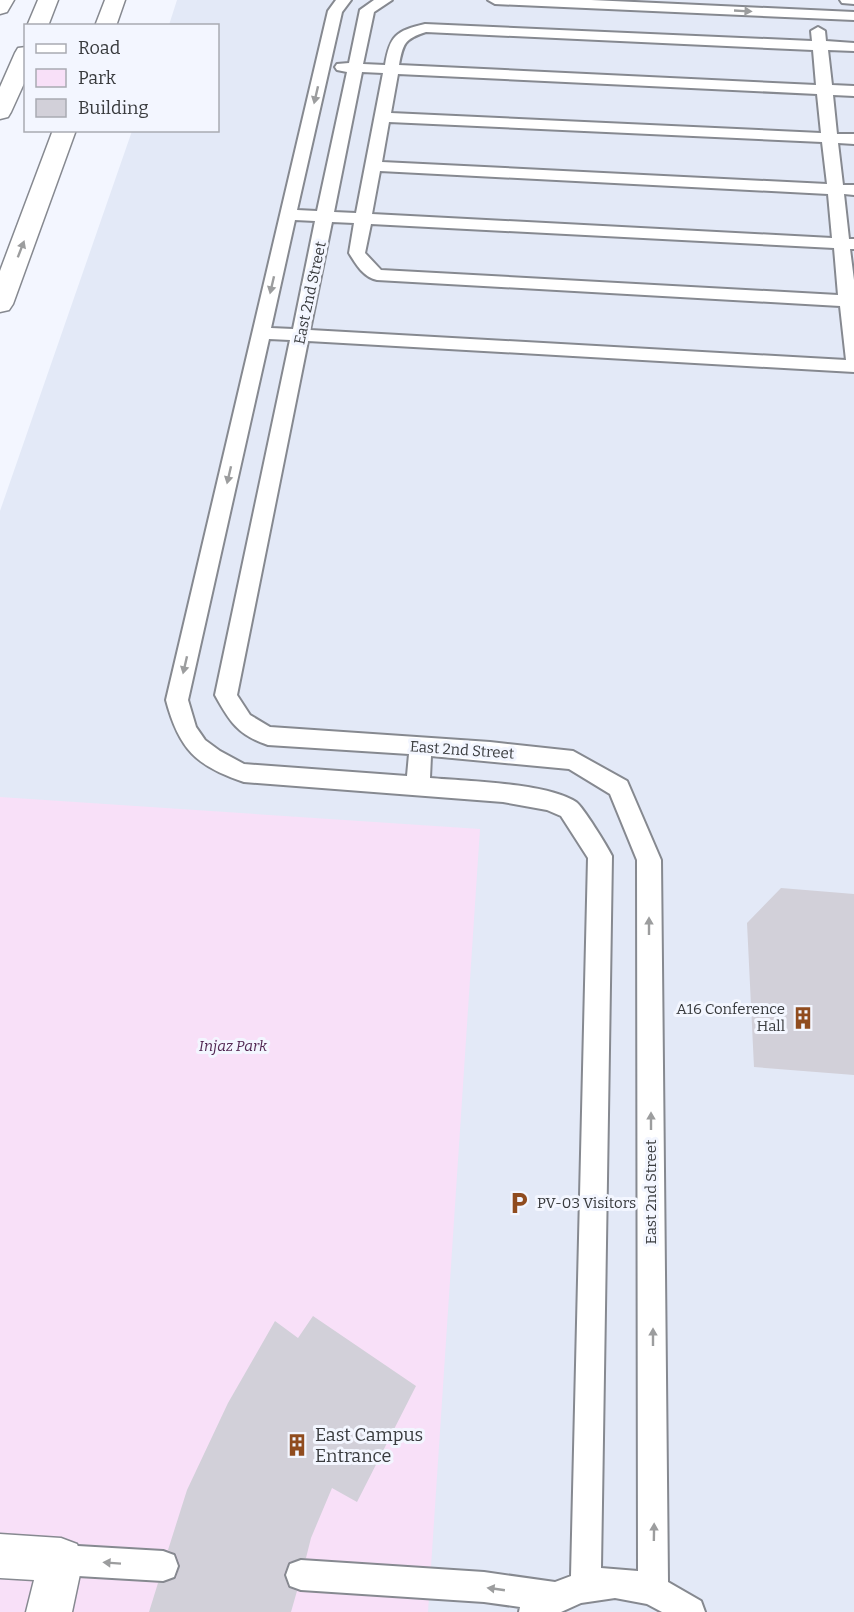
<svg xmlns="http://www.w3.org/2000/svg" width="854" height="1612" font-family="Bitter,serif">
<style>
.built{fill:#e3e9f7}
.green{fill:#f8e0f8}
.building{fill:#d2d0d9}
.lines{fill:none;stroke-linecap:round;stroke-linejoin:round}
.service-casing{stroke:#868990;stroke-width:4}
.minor-casing{stroke:#868990;stroke-width:3}
.secondary-casing{stroke:#868990;stroke-width:3}
.trunk-casing{stroke:#868990;stroke-width:3}
.service{fill:#fff;fill-rule:evenodd}
.minor{fill:#fff;fill-rule:evenodd}
.secondary{fill:#fff;fill-rule:evenodd}
.trunk{fill:#fff;fill-rule:evenodd}
.oneway{fill:#9c9d9e}
.labels{text-anchor:middle;stroke-width:6;stroke-linejoin:round;paint-order:stroke}
.street-label{font-size:15px;fill:#393b3e;stroke:#f3f6ff}
.poi-label{font-size:15px;fill:#393b3e;stroke:#f3f6ff;text-anchor:end}
.park-label{font-size:15px;font-style:italic;fill:#522853;stroke:#f3f6ff}
.near-poi-label{font-size:18px;fill:#393b3e;stroke:#f3f6ff;text-anchor:start}
</style>
<rect width="100%" height="100%" fill="#f3f6ff"/>
<path class="built" d="M177,0H854V1612H0V511L132,131L218,130V26L169,25Z"/>
<path class="green" d="M0,797L480,829L428,1612H0Z"/>
<path class="building" d="M781,888L854,894V1075L754,1067L747,923Z
M313,1316L416,1386L357,1502L332,1488L311,1538L306,1558L289,1562L284,1574L288,1587L297,1591L291,1612H149L158,1583L176,1578L180,1565L176,1554L168,1550L187,1490L228,1403L275,1321L298,1338Z"/>
<g class="lines">
<g class="service-casing">
<path id="service" d="M336,0H351L342,12L297,210L317,211L347,72L337,70L335,67L337,64L349,63L360,10L374,0H392L374,12L363,64L385,65C390,35 396,31 425,24L812,41L811,31L818,27L825,31L826,41L854,43V51L828,50L832,85L854,86V96L833,95L837,134H854V144L838,143L843,185H854V195L844,194L849,239H854V249H850L854,280V372L308,341L237,695L250,715L270,727L490,742L573,751L627,781L661,860L668,1582L701,1601L705,1612H662L647,1604L615,1598L581,1603L561,1612H519L520,1607L484,1602L301,1590L290,1586L286,1575L290,1564L301,1560L484,1572L555,1582L571,1576L588,858L561,816L547,810L503,802L244,782C196,766 179,749 166,700L328,11ZM426,32L813,50L816,85L399,65C403,44 404,39 426,32ZM362,72L383,73L356,213L334,212ZM398,74L817,94L821,133L391,113ZM389,122L822,142L827,184L382,162ZM380,171L828,194L832,238L372,214ZM295,220L315,221L293,329L271,328ZM332,222L354,223L349,253C356,264 363,277 377,280L840,306L846,360L310,330ZM371,224L834,248L838,295L381,270L365,253ZM269,339L290,340L215,695C230,722 238,735 268,745L409,754L407,776L244,764L220,751L205,740L196,727L188,700ZM431,756L569,769L610,794L637,860L638,1571L601,1568L612,856C607,846 583,807 576,802C547,783 465,781 430,778Z
M488,0H591L854,12V20L495,4Z
M840,0H854V4L842,3Z
M61,1545L163,1551L174,1555L178,1566L174,1577L163,1581L61,1575L50,1571L46,1560L50,1549Z"/>
</g>
<g class="minor-casing">
<path id="minor" d="M0,1534L61,1538L77,1544L83,1560L72,1612H26L34,1580L0,1578Z"/>
</g>
<g class="secondary-casing">
<path id="secondary" d="M105,0H125L116,26H95Z
M53,130H76L13,304L9,310L0,312V271Z"/>
</g>
<g class="trunk-casing">
<path id="trunk" d="M0,0H14L7,12L0,14Z
M38,0H58L48,26H27Z
M26,47V79L11,112L8,117L0,119V87L15,53L18,48Z"/>
</g>
<use href="#service" class="service"/>
<use href="#minor" class="minor"/>
<use href="#secondary" class="secondary"/>
<use href="#trunk" class="trunk"/>
</g>
<defs><path id="oneway-solid" d="M-6-.8H1V-3.2L6.5 0L1 3.2V.8H-6Z" transform="scale(1.5)"/></defs>
<g class="oneway">
<use href="#oneway-solid" transform="translate(743 11) rotate(3)"/>
<use href="#oneway-solid" transform="translate(316 95) rotate(103)"/>
<use href="#oneway-solid" transform="translate(21 249) rotate(-69)"/>
<use href="#oneway-solid" transform="translate(272 285) rotate(103)"/>
<use href="#oneway-solid" transform="translate(229 475) rotate(103)"/>
<use href="#oneway-solid" transform="translate(185 665) rotate(103)"/>
<use href="#oneway-solid" transform="translate(649 926) rotate(-90)"/>
<use href="#oneway-solid" transform="translate(651 1121) rotate(-90)"/>
<use href="#oneway-solid" transform="translate(653 1337) rotate(-90)"/>
<use href="#oneway-solid" transform="translate(654 1532) rotate(-89)"/>
<use href="#oneway-solid" transform="translate(112 1563) rotate(-176)"/>
<use href="#oneway-solid" transform="translate(496 1589) rotate(-172)"/>
</g>
<defs>
<g id="building-bare" transform="scale(1.8)"><path d="M-4-6H4V6H1V3H-1V6H-4ZM-2.5-4.3h1.7v1.8h-1.7ZM.8-4.3h1.7v1.8H.8ZM-2.5-1h1.7V.8h-1.7ZM.8-1h1.7V.8H.8Z" fill="#904c1f" stroke="#f3f6ff" stroke-width="2.5" paint-order="stroke"/></g>
<g id="parking-bare" transform="scale(1.8)"><path d="M-3.5-5.5H1a3.5 3.5 0 0 1 0 7H-1V5.5H-3.5ZM-1-3.4V-.6H.8a1.4 1.4 0 0 0 0-2.8Z" fill="#904c1f" stroke="#f3f6ff" stroke-width="2.5" paint-order="stroke"/></g>
</defs>
<g fill-rule="evenodd">
<use href="#building-bare" x="803" y="1018"/>
<use href="#parking-bare" x="519" y="1203"/>
<use href="#building-bare" x="297" y="1445"/>
</g>
<g class="labels">
<g class="street-label">
<text transform="translate(310 293) rotate(-78)" y="5">East 2nd Street</text>
<text transform="translate(462 750) rotate(4)" y="5">East 2nd Street</text>
<text transform="translate(651 1192) rotate(-90)" y="5">East 2nd Street</text>
</g>
<g class="poi-label">
<text x="785" y="1014">A16 Conference<tspan x="785" dy="17">Hall</tspan></text>
<text x="537" y="1208" text-anchor="start">PV-03 Visitors</text>
</g>
<g class="park-label">
<text x="233" y="1051">Injaz Park</text>
</g>
<g class="near-poi-label">
<text x="315" y="1441">East Campus<tspan x="315" dy="21">Entrance</tspan></text>
</g>
</g>
<rect x="24" y="24" width="195" height="108" fill="#f3f6ff" stroke="#a9abb2" stroke-width="1.5"/>
<rect x="36" y="44" width="30" height="9" fill="#ffffff" stroke="#a9abb2" stroke-width="1.5"/>
<text x="78" y="54" font-size="18" fill="#393b3e">Road</text>
<rect x="36" y="69" width="30" height="18" fill="#f8e0f8" stroke="#a9abb2" stroke-width="1.5"/>
<text x="78" y="84" font-size="18" fill="#393b3e">Park</text>
<rect x="36" y="99" width="30" height="18" fill="#d2d0d9" stroke="#a9abb2" stroke-width="1.5"/>
<text x="78" y="114" font-size="18" fill="#393b3e">Building</text>
</svg>
